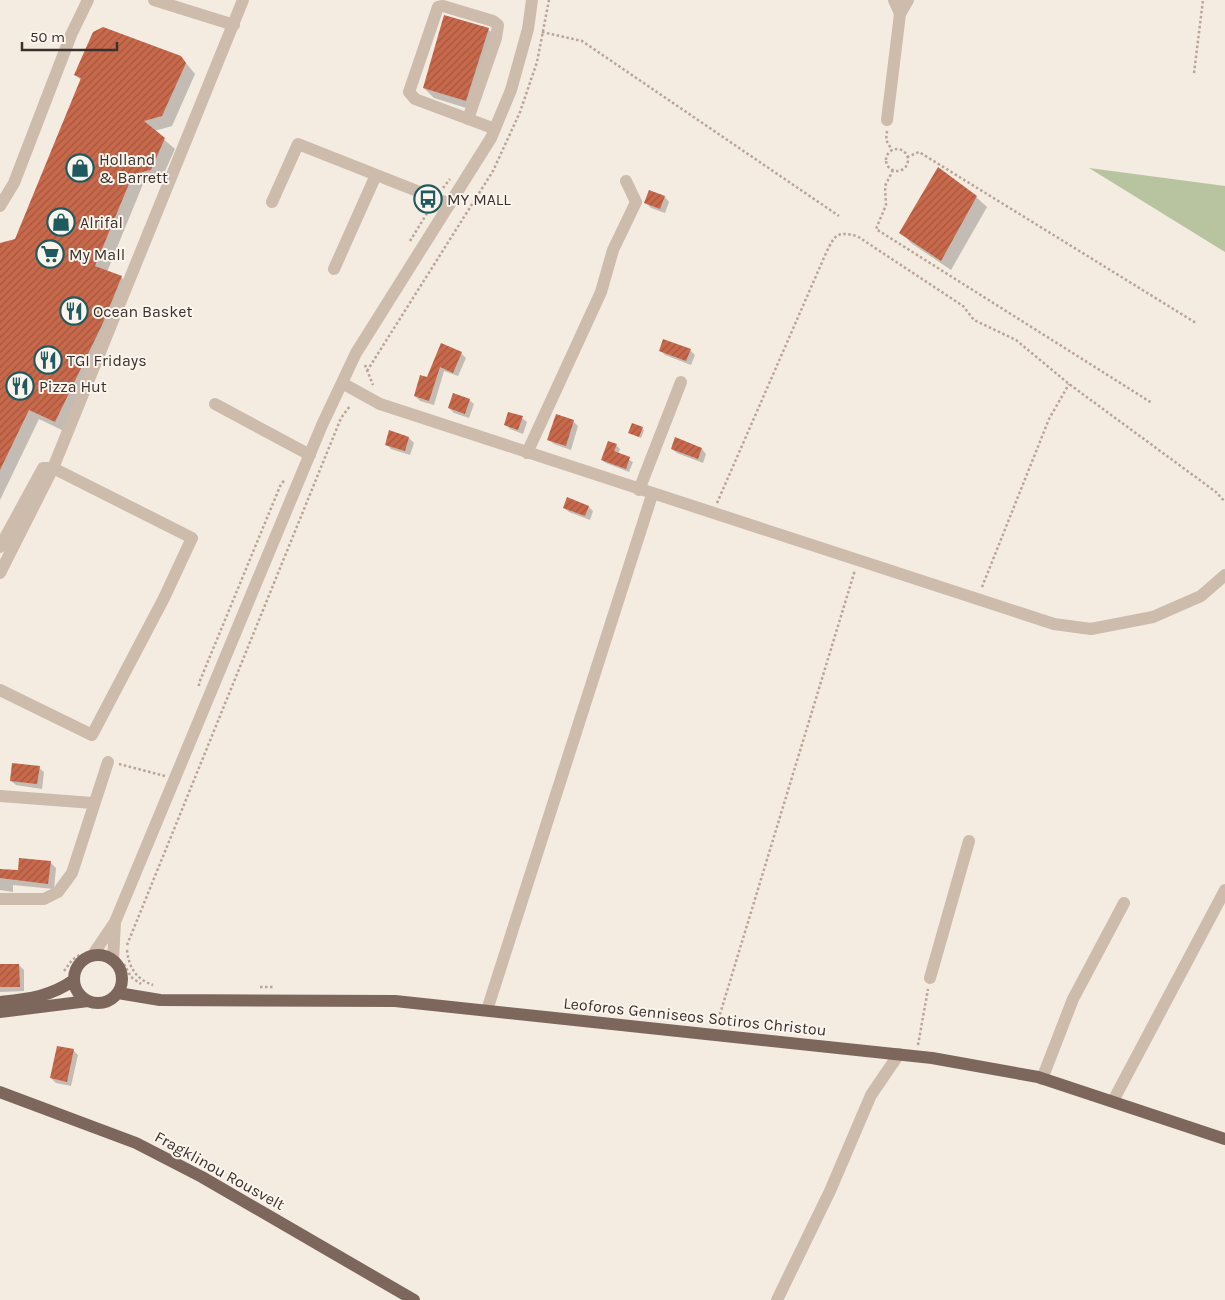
<svg xmlns="http://www.w3.org/2000/svg" width="1225" height="1300" font-family="Karla,sans-serif">
<style>
.park{fill:#b8c4a0}
.shadow{fill:#0003}
.building{fill:url(#building-hatch)}
.lines{fill:none;stroke-linecap:round;stroke-linejoin:round}
.path{stroke:#b9a596;stroke-width:2.5;stroke-dasharray:2.5 2.5;stroke-linecap:butt}
.minor{stroke:#cdbbac;stroke-width:12}
.major{stroke:#7d675c;stroke-width:12}
.labels{text-anchor:middle;stroke-width:4;stroke-linejoin:round;paint-order:stroke}
.poi-label{font-size:16px;fill:#3b302b;stroke:#fbf5ee;text-anchor:start}
.street-label{font-size:16px;fill:#3b302b;stroke:#fbf5ee}
</style>
<defs>
<pattern id="building-hatch" width="6" height="6" patternUnits="userSpaceOnUse" patternTransform="scale(1.25)"><rect width="6" height="6" fill="#c8694b"/><path d="M-1 1l2-2M0 6l6-6M5 7l2-2" fill="none" stroke="#a4573f"/></pattern>
</defs>
<rect width="100%" height="100%" fill="#f4ebe1"/>
<path class="park" d="M1089,168L1225,186V252Z"/>
<path class="shadow" d="M445,16L489,30L499,40L476,111L434,98L424,88Z
M181,57L195,74L172,126L154,131L175,149L161,180L143,184L107,272L121,277L132,288L66,432L39,419L0,500V245L16,241L82,81L75,75Z
M665,197L669,202L665,213L651,208L646,203Z
M976,197L987,207L951,270L911,243L901,232Z
M441,345L461,353L466,358L458,376L444,371L434,405L420,401L415,396L427,379Z
M660,350H690L695,355L691,365L665,355Z
M469,400L474,404L469,418L454,413L449,408Z
M522,418L527,422L523,434L510,429L505,424Z
M573,421L578,426L571,450L554,444L549,440Z
M642,428L644,430L641,438L629,432Z
M390,432L409,438L414,443L410,455L391,449L386,444Z
M616,445L620,449L618,454L633,462L629,472L606,463L602,460Z
M672,449H702L706,454L703,463L677,453Z
M589,507L593,511L590,520L569,512L564,508Z
M39,768L44,772L42,789L16,785L11,781Z
M50,862L56,868L54,889L13,885V892L0,890V870L19,871Z
M19,965L24,970V991L0,992V966Z
M73,1050L78,1055L71,1086L56,1083L51,1078Z"/>
<path class="building" d="M444,15L489,28L466,101L423,88Z
M103,27L181,56L186,63L162,116L144,121L165,138L151,170L133,174L95,266L122,276L102,325L55,422L29,410L0,470V243L15,239L81,78L74,75L93,32Z
M938,167L977,196L941,261L899,233Z
M649,190L665,196L660,209L644,203Z
M663,339L691,349L686,361L659,351Z
M441,343L462,352L453,373L440,367L429,401L414,396L420,375L427,377Z
M453,393L470,399L465,414L448,408Z
M508,412L523,416L518,430L504,425Z
M556,414L574,420L566,446L547,440Z
M632,423L643,427L639,437L628,433Z
M389,430L409,437L405,451L385,445Z
M675,437L702,448L698,459L671,449Z
M608,441L617,444L614,451L630,457L626,469L601,460Z
M567,497L589,506L585,516L563,508Z
M12,763L40,766L37,784L10,781Z
M19,858L51,861L48,884L0,878V869L18,870Z
M0,964H19L20,987H0Z
M57,1046L74,1049L67,1082L50,1078Z"/>
<g class="lines">
<path class="path" d="M542,32L582,41L839,216
M1194,73L1203,0
M887,131L886,140L892,150
M886 160a11 11 0 1 1 22 0a11 11 0 1 1-22 0Z
M907,157L919,152L1196,323
M893,170L885,186L886,205L876,229L1152,403
M443,188L450,179
M410,241L429,210
M365,365L373,385
M367,371L493,171L520,112L537,62L549,0
M717,503L826,253C835,235 836,231 857,236L963,306L974,320L1016,340L1069,384L1216,492L1225,502
M982,587L1049,419L1069,384
M199,686V683L281,484L285,480
M119,764L165,776
M127,945L341,418L350,406
M127,950C129,968 136,979 153,985
M124,964L131,977L141,984
M64,971L72,960L81,954
M260,987H273
M717,1024L855,570
M918,1045L928,989"/>
<path class="minor" d="M154,0L234,25
M894,0L900,14
M468,119L496,38L498,25L493,21L443,6L438,7L409,92L415,99L495,129
M887,120L900,14L908,0
M272,202L298,144L450,204
M0,206L14,183L71,35L88,0
M334,269L376,175
M342,383L380,404L1054,624L1091,629L1153,617L1201,596L1225,575
M215,404L310,455
M527,453L601,292L613,250L636,202L626,181
M639,490L681,382
M0,547L43,468H53L192,538L164,598L92,735L0,690
M0,573L53,468L243,0
M0,796L93,803
M0,899H44L58,892L72,873L108,762
M92,956L115,922L322,425L356,353L491,138L511,90L528,29L532,0
M113,960L115,922
M930,978L969,841
M487,1010L652,495
M1042,1079L1073,999L1124,903
M1113,1101L1225,890
M777,1300L830,1191L871,1095L899,1054"/>
<path class="major" d="M74 979a24 24 0 1 1 48 0a24 24 0 1 1-48 0Z
M118,993L160,1000L395,1001L932,1058L1038,1077L1225,1139
M0,1002C28,999 50,997 74,980
M0,1012L88,1001
M0,1092L136,1143L202,1177L414,1300"/>
</g>
<defs>
<g id="shop-ring" transform="scale(1.4375)"><circle r="9.5" fill="#fbf5ee" stroke="#1f5a5e" stroke-width="1.5"/><path d="M-5-2.5h2.3a2.7 3.5 0 0 1 5.4 0H5L5.5 6h-11ZM-1.5-2.5h3a1.5 2.3 0 0 0-3 0Z" fill="#1f5a5e"/></g>
<g id="bus-ring" transform="scale(1.4375)"><circle r="9.5" fill="#fbf5ee" stroke="#1f5a5e" stroke-width="1.5"/><path d="M-5-6H5V4H4V6H2V4H-2V6H-4V4H-5ZM-3.5-4V0h7V-4ZM-3.5 1.2v1.5H-2V1.2ZM2 1.2v1.5H3.5V1.2Z" fill="#1f5a5e"/></g>
<g id="supermarket-ring" transform="scale(1.4375)"><circle r="9.5" fill="#fbf5ee" stroke="#1f5a5e" stroke-width="1.5"/><path d="M-6-5.5h2.5l.6 2H6L4.5 2H-2.5L-4.4-4H-6ZM-1.5 3.2a1.3 1.3 0 1 0 .1 0ZM3 3.2a1.3 1.3 0 1 0 .1 0Z" fill="#1f5a5e"/></g>
<g id="restaurant-ring" transform="scale(1.4375)"><circle r="9.5" fill="#fbf5ee" stroke="#1f5a5e" stroke-width="1.5"/><path d="M-5-6h1v4h1v-4h1v4h1v-4h1v5L-1.5 .5V6h-2V.5L-5-1ZM5-6V6H3V1.5H1.5Q1.5-4 5-6Z" fill="#1f5a5e"/></g>
</defs>
<g fill-rule="evenodd">
<use href="#shop-ring" x="80" y="168"/>
<use href="#bus-ring" x="428" y="199"/>
<use href="#shop-ring" x="61" y="222"/>
<use href="#supermarket-ring" x="50" y="254"/>
<use href="#restaurant-ring" x="74" y="311"/>
<use href="#restaurant-ring" x="48" y="360"/>
<use href="#restaurant-ring" x="20" y="386"/>
</g>
<g class="labels">
<g class="poi-label">
<text x="99" y="165">Holland<tspan x="99" dy="18">&amp; Barrett</tspan></text>
<text x="447" y="205">MY MALL</text>
<text x="80" y="228">Alrifal</text>
<text x="69" y="260">My Mall</text>
<text x="93" y="317">Ocean Basket</text>
<text x="67" y="366">TGI Fridays</text>
<text x="39" y="392">Pizza Hut</text>
</g>
<g class="street-label">
<text transform="translate(695 1016) rotate(6)" y="6">Leoforos Genniseos Sotiros Christou</text>
<text transform="translate(220 1170) rotate(29)" y="6">Fragklinou Rousvelt</text>
</g>
</g>
<path d="M22 42v8h95v-8" fill="none" stroke="#3b302b" stroke-width="2.5"/>
<text x="30" y="42" font-size="15" fill="#3b302b" stroke="#fbf5ee" stroke-width="4" paint-order="stroke">50 m</text>
</svg>
